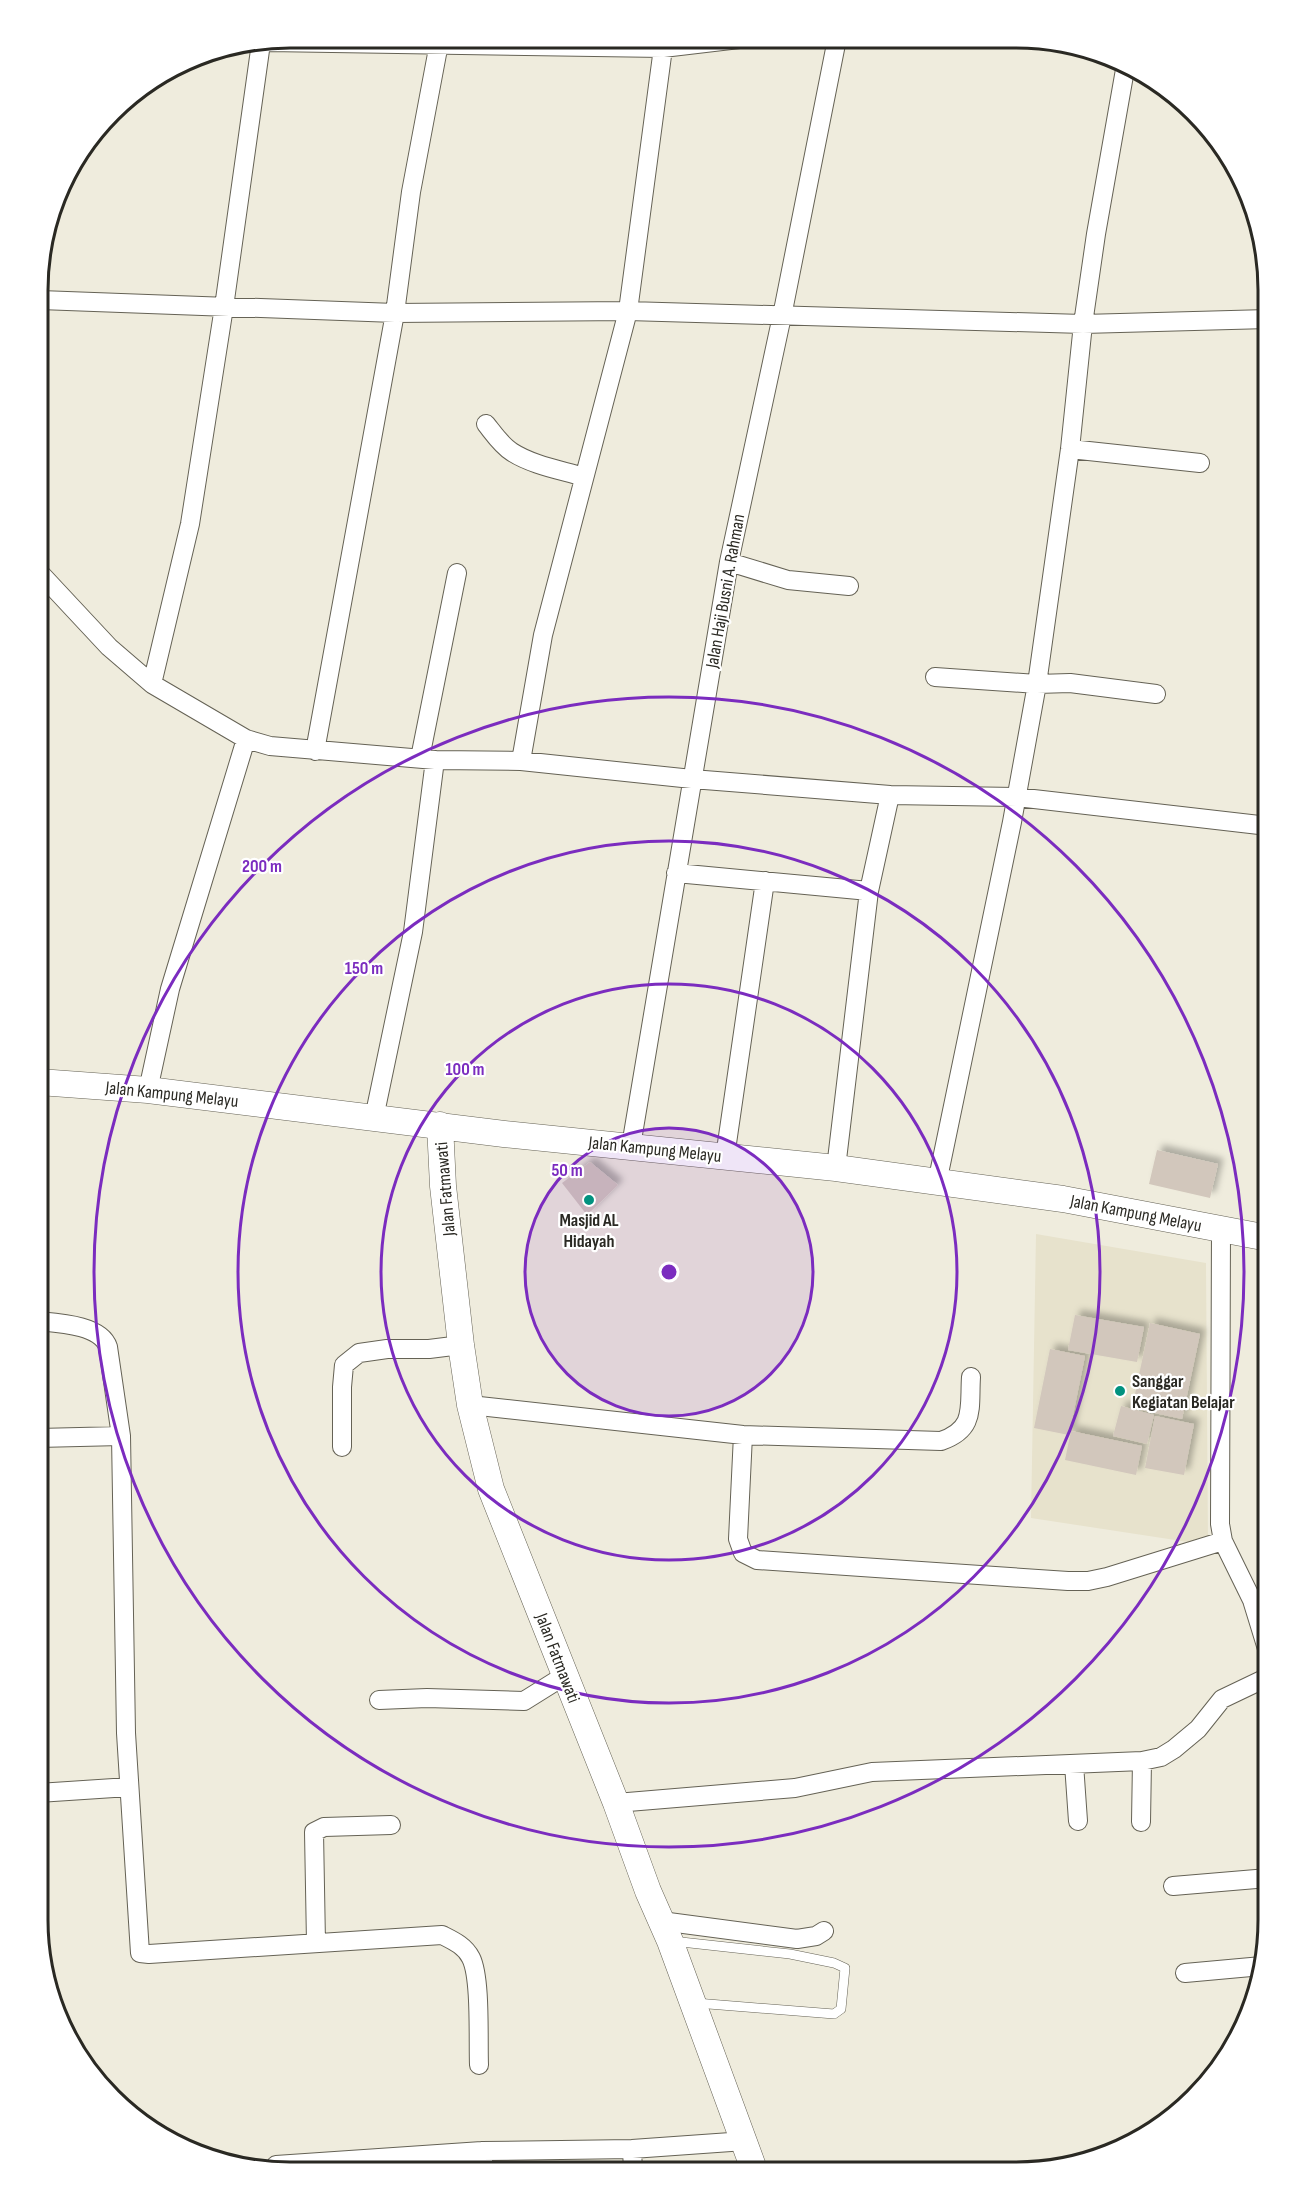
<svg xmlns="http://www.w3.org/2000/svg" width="1306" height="2210" font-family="'Sofia Sans Condensed',sans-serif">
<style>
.built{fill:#e7e2cc}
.building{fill:#d2c7bc;filter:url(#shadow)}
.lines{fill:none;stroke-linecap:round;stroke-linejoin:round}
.lane-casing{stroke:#656255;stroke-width:10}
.street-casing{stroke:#656255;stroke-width:20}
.secondary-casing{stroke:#656255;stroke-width:27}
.lane{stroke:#fff;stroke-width:9}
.street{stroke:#fff;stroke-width:18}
.secondary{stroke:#fff;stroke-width:26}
.ring{fill:none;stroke:#7b2cbf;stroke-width:3}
.poi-dot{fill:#01927f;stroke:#fff;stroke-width:2}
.labels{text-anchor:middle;stroke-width:4.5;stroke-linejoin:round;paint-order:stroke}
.street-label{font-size:18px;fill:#2a2923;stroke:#fff}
.poi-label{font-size:18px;font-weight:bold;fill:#2a2923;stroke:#fff}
.rim{fill:none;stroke:#2a2923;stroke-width:3}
.centre{fill:#7b2cbf;stroke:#fff;stroke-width:3}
.ring-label{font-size:18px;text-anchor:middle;font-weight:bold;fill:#7b2cbf;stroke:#fff;stroke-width:4.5;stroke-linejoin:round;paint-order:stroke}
</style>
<defs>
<filter id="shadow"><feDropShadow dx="5.5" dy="-5.5" stdDeviation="3" flood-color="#0004"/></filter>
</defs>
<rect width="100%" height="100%" fill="#efecdd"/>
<path class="built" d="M1036,1234L1206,1263L1208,1545L1031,1518Z"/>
<path class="building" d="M1157,1150L1218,1164L1210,1198L1149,1184Z
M590,1162L618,1185L587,1215L562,1183Z
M1075,1315L1144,1327L1137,1362L1068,1350Z
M1150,1323L1200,1334L1182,1419L1132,1408Z
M1050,1349L1085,1356L1069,1435L1034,1428Z
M1121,1406L1154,1415L1147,1444L1113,1436Z
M1155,1416L1194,1424L1184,1475L1145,1468Z
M1071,1431L1142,1446L1136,1475L1065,1460Z"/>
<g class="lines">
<g class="lane-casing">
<path id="lane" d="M672,1941L790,1954L834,1963L845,1968L841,2009L834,2014L696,2003"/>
</g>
<g class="street-casing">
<path id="street" d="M268,42L663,48L739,39
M40,300L395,313L628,311L1083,324L1268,319
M486,424C494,434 501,445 512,452C532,465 561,470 584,477
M1070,449L1200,463
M729,562L788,580L849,586
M39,572L109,647L152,684L246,739L270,746L435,760L521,761L692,779L890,795
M935,677L1037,684L1070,683L1156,694
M152,684L190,524L224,307L261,43
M315,751L395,313L411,192L440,38
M420,758L457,573
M521,761L543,635L628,311L663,48
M676,873L869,891L836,1168
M869,891L890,795L1016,797L1268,826
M148,1090L170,989L246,739
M374,1118L413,932L435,760
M631,1146L729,562L782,316L837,39
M725,1157L765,881
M937,1183L1012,822L1037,684L1070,449L1083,324L1096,234L1126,64
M1221,1229L1220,1524L1223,1541L1252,1600L1268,1652
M38,1321C59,1323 101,1325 108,1347L121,1436L126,1733L140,1953L149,1954L442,1935C454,1941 465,1946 471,1958C481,1978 478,2040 479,2065
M470,1405L743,1435L941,1441C976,1429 969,1408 971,1377
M743,1435L738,1539L743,1553L757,1560L1068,1581H1088L1107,1577L1223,1541
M38,1438L121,1436
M342,1447V1387L344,1365L359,1353L387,1349H429L461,1345
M379,1700L427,1698L524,1701L564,1676
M1074,1764L1078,1821
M38,1793L129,1787
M616,1803L795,1788L872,1772L1142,1761L1161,1757L1174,1749L1198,1729L1222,1699L1268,1677
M1141,1822L1142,1761
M1173,1886L1268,1878
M661,1921L797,1939L816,1936L824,1931
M316,1943L314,1832L324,1827L391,1825
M1185,1973L1262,1966
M632,2149L633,2171
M276,2165L482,2151
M484,2171L482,2151L632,2149L745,2141"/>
</g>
<g class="secondary-casing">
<path id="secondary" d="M39,1082L148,1090L504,1134L836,1168L1063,1199L1268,1238
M440,1125L443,1186L461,1345L470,1405L491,1489L616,1803L648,1891L670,1941L755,2172"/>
</g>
<use href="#lane" class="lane"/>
<use href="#street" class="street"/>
<use href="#secondary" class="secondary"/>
</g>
<circle cx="669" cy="1272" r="144" fill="#7b2cbf" fill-opacity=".12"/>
<g class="ring">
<circle cx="669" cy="1272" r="144"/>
<circle cx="669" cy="1272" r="288"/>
<circle cx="669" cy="1272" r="431"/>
<circle cx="669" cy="1272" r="575"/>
</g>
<g class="poi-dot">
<circle cx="589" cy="1200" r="6"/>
<circle cx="1120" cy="1391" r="6"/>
</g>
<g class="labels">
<g class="street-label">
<text transform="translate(725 591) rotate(-80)" y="6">Jalan Haji Busni A. Rahman</text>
<text transform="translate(172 1094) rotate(6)" y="6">Jalan Kampung Melayu</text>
<text transform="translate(655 1149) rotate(6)" y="6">Jalan Kampung Melayu</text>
<text transform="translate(445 1189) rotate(-95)" y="6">Jalan Fatmawati</text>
<text transform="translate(1136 1213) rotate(11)" y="6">Jalan Kampung Melayu</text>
<text transform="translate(558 1658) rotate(69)" y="6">Jalan Fatmawati</text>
</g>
<g class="poi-label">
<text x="589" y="1226">Masjid AL<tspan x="589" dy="21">Hidayah</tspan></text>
<text x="1132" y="1387" text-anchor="start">Sanggar<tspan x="1132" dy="21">Kegiatan Belajar</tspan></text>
</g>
</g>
<path d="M0 0H1306V2210H0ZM290 48H1016A242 242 0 0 1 1258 290V1920A242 242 0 0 1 1016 2162H290A242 242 0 0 1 48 1920V290A242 242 0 0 1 290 48Z" fill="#fff" fill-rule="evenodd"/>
<path class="rim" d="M290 48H1016A242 242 0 0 1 1258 290V1920A242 242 0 0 1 1016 2162H290A242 242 0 0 1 48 1920V290A242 242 0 0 1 290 48Z"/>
<circle cx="669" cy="1272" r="9" class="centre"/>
<g class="ring-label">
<text x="262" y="872">200 m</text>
<text x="364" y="974">150 m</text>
<text x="465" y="1075">100 m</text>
<text x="567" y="1176">50 m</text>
</g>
</svg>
